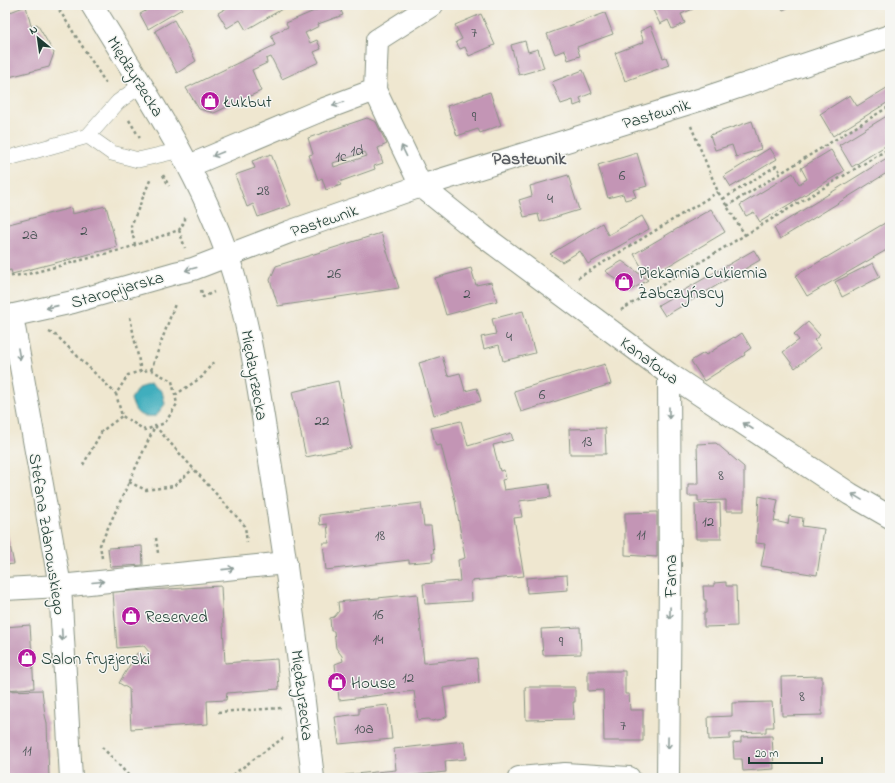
<svg xmlns="http://www.w3.org/2000/svg" width="895" height="783" font-family="'Indie Flower',sans-serif">
<style>
.water{fill:#40aebd;stroke:#307678}
.building{fill:#c395b5;fill-rule:evenodd}
.lines{fill:none;stroke-linecap:round;stroke-linejoin:round}
.service-casing{stroke:#879282;stroke-width:16}
.minor-casing{stroke:#879282;stroke-width:24}
.secondary-casing{stroke:#879282;stroke-width:24}
.path{stroke:#879282;stroke-width:2.5;stroke-dasharray:3 3;stroke-linecap:butt}
.service{stroke:#fff;stroke-width:15}
.minor{stroke:#fff;stroke-width:22}
.secondary{stroke:#fff;stroke-width:22}
.oneway{stroke:#8f9e9a}
.labels{text-anchor:middle;stroke-width:3;stroke-linejoin:round;paint-order:stroke}
.number-label{font-size:15px;fill:#485354}
.street-label{font-size:17px;fill:#1f3d34;stroke:#f6f6f2}
.poi-label{font-size:17px;fill:#1f3d34;stroke:#f6f6f2;text-anchor:start}
.neighbourhood-label{font-size:18px;font-weight:bold;fill:#585c61;stroke:#f6f6f2}
</style>
<rect width="100%" height="100%" fill="#f6f6f2"/>
<filter id="ink" filterUnits="userSpaceOnUse"><feTurbulence type="fractalNoise" baseFrequency=".025" numOctaves="2"/><feDisplacementMap in="SourceGraphic" scale="8" xChannelSelector="R" yChannelSelector="G"/><feConvolveMatrix kernelMatrix="1 2 1 2 8 2 1 2 1" color-interpolation-filters="sRGB"/></filter>
<filter id="wash" filterUnits="userSpaceOnUse"><feTurbulence type="fractalNoise" baseFrequency=".012" numOctaves="4" result="noise"/><feDisplacementMap in="SourceGraphic" scale="16" xChannelSelector="R" yChannelSelector="G"/><feGaussianBlur stdDeviation="0.9" result="paint"/><feColorMatrix in="noise" values="0 0 0 0 0 0 0 0 0 0 0 0 0 0 0 0 0 1.4 0 .05"/><feComposite in="paint" operator="in"/></filter>
<g filter="url(#wash)">
<rect width="100%" height="100%" fill="#efe7d0"/>
<path class="water" d="M151,384L162,391L165,404L156,416C139,417 136,415 131,399L138,388Z"/>
<g id="blocks">
<path class="building" d="M156,5H180L182,9L148,29L140,14Z
M232,5H289L246,30L240,20L227,28L218,13Z
M328,5H342L339,6L343,15L318,24L319,26L305,33L310,43L317,40L321,49L314,52L319,62L282,79L271,57L266,59L267,63L252,70L261,91L214,113L199,109L186,88L275,45L271,35L288,27L286,23Z
M665,5H691L693,9L681,14L685,23L672,29L668,20L660,24L653,10Z
M780,5H794L783,10Z
M26,6L31,26L37,24L54,53L49,67L5,78V14Z
M605,13L613,34L577,47L580,56L568,60L565,50L555,54L547,34Z
M481,14L495,45L469,56L465,47L460,49L456,42L462,39L455,25Z
M174,20L196,61L177,73L155,31Z
M651,26L663,58L666,57L669,65L625,81L615,53L644,42L640,31Z
M525,41L528,52L538,49L544,68L519,75L511,45Z
M583,70L592,93L580,98L582,103L574,106L573,100L561,104L552,82Z
M890,86V101L833,136L820,114L850,95L857,106Z
M490,92L501,125L480,133L478,129L457,136L447,106Z
M890,114V143L852,167L839,145Z
M367,118L376,122L387,144L378,148L383,163L374,166L375,169L339,182L341,185L326,190L322,178L318,180L309,155L313,154L308,138ZM365,152L367,156L334,167L333,163Z
M752,121L761,149L736,157L732,145L715,150L710,135Z
M770,148L777,159L731,187L724,176Z
M831,150L844,171L760,222L754,212L746,216L740,205L793,173L799,184L807,179L801,168Z
M637,153L647,186L633,190L636,197L625,200L623,194L608,198L598,165Z
M271,154L291,205L258,217L253,204L247,207L235,175L255,168L252,161Z
M890,156V171L780,239L774,228Z
M568,175L579,210L540,222L538,214L524,217L519,200L532,196L530,186Z
M106,206L117,247L12,274L11,270L5,271V225L71,208L72,214Z
M711,209L725,232L648,278L634,254Z
M642,216L649,229L588,264L580,251L562,262L550,254L602,223L608,235Z
M890,220V248L807,296L795,276Z
M381,233L399,288L278,306L270,280L276,266Z
M754,250L760,260L665,316L658,305Z
M622,261L648,280L631,290L605,271Z
M873,263L880,277L842,297L835,282Z
M471,268L476,285L491,282L497,301L446,315L435,278Z
M523,311L535,353L503,361L499,345L484,349L481,337L496,334L492,319Z
M808,322L820,335L814,340L821,348L795,368L783,352L799,340L794,334Z
M742,333L751,348L744,353L745,355L704,381L691,361L704,353L706,355L734,337L735,338Z
M442,356L448,376L460,373L465,391L477,388L481,401L434,415L419,363Z
M605,364L611,384L521,412L514,391Z
M338,381L351,448L306,457L292,392Z
M461,421L468,446L511,433L513,440L493,445L500,471L504,470L506,479L502,480L504,490L549,484L551,497L519,501L522,517L514,518L524,576L471,581L472,601L425,604L423,584L460,581L458,560L465,558L455,500L441,445L436,446L431,428Z
M605,428L606,454H570L569,429Z
M716,443L744,467V511H726V500L698,501V496H688V484H698L697,444Z
M759,496L778,500L774,521L788,524L789,516L803,518L802,526L824,529L817,575L761,566L765,544L756,543Z
M421,503L424,526H431L434,553H432L433,561L409,563V560L326,570L323,543H329L327,524L320,525L319,515Z
M720,503L721,539H696L695,504Z
M657,512V557L625,555V513Z
M5,522L14,564L5,565Z
M142,546L143,565L110,567L108,548Z
M567,575L568,590L527,593L526,578Z
M726,582V586H736L737,626L704,627V613H706V600H704L703,586H714V583Z
M221,586L225,663L277,659L279,689L227,693L226,700L207,701L208,724L131,729L129,689L119,683L137,653L145,658L149,652L144,646L117,648L113,592Z
M417,594L424,663L477,658L479,683L443,688L447,716L442,719L432,721L429,719L418,720L414,691L339,700L338,689L335,686L337,682L335,664L343,661L342,656L336,648L334,631H331L330,618L334,617L339,611L338,602Z
M30,625L34,688L5,690V627Z
M580,627L581,654L543,655L541,629Z
M588,671H625V694H629L630,710H643V741H604L603,690L588,691Z
M822,676V715L782,716L781,677Z
M525,687H575V702H573L574,719L526,720Z
M42,690L45,715L47,723L49,778H5V691Z
M772,702L774,727H766V732L730,733V739L709,740L708,717L732,716V703Z
M388,705L392,739L339,744L335,717L359,714V708Z
M772,736L774,769L743,771L742,759H734L733,743L741,742V737Z
M464,741L466,759L445,761L446,772L397,777V778H345V775L396,770L394,749Z"/>
</g>
</g>
<g filter="url(#ink)">
<use href="#blocks" fill-opacity="0" stroke="#879282" stroke-width="1"/>
<g class="lines">
<g class="service-casing">
<path id="service" d="M88,136L112,153L138,160L181,150
M5,159L88,136L118,102L141,85"/>
</g>
<g class="minor-casing">
<path id="minor" d="M432,5L377,40L375,90L421,186L482,235L669,374L850,494L890,517
M189,166L319,111L375,90
M12,316L60,586L71,778
M5,317L73,302L175,273L193,269L289,232L421,186L702,99L890,36
M5,589L60,586L286,563
M519,778L565,774L629,778
M668,778L670,579L669,374"/>
</g>
<g class="secondary-casing">
<path id="secondary" d="M92,5C142,87 197,166 228,257C250,323 259,393 270,461C287,567 301,672 313,778"/>
</g>
<path class="path" d="M56,5L107,85
M129,120L141,140
M163,175L169,186
M723,199L776,166L781,173
M727,206L890,106
M179,230L185,248
M745,235L890,148
M135,245L131,226L151,178
M5,277L28,274L124,249L179,230L185,221V217
M578,278L718,192
M201,290L203,297L214,292
M621,310L745,235L718,192L691,126
M130,317L141,371
M49,332L57,336L116,394
M151,370L172,381L177,404L165,423L145,430L122,416L116,394L128,375L141,371Z
M151,370L175,304
M175,395L202,377L214,361
M83,465L102,431L122,416
M129,482L146,490L174,486L193,469
M156,538L158,553
M102,558L100,545L155,426L245,526L247,543
M218,712L281,708
M102,747L131,778
M228,778L283,738"/>
<use href="#service" class="service"/>
<use href="#minor" class="minor"/>
<use href="#secondary" class="secondary"/>
</g>
<defs><path id="oneway-shaft" d="M-6 0H5M1.5-3L5.5 0L1.5 3" fill="none" stroke-width="1.6" stroke-linecap="round" stroke-linejoin="round"/></defs>
<g class="oneway">
<use href="#oneway-shaft" transform="translate(338 104) rotate(160)"/>
<use href="#oneway-shaft" transform="translate(404 151) rotate(-116)"/>
<use href="#oneway-shaft" transform="translate(218 154) rotate(158)"/>
<use href="#oneway-shaft" transform="translate(191 269) rotate(165)"/>
<use href="#oneway-shaft" transform="translate(52 307) rotate(167)"/>
<use href="#oneway-shaft" transform="translate(19 354) rotate(80)"/>
<use href="#oneway-shaft" transform="translate(669 413) rotate(90)"/>
<use href="#oneway-shaft" transform="translate(748 426) rotate(-147)"/>
<use href="#oneway-shaft" transform="translate(857 497) rotate(-149)"/>
<use href="#oneway-shaft" transform="translate(228 569) rotate(-6)"/>
<use href="#oneway-shaft" transform="translate(98 582) rotate(-5)"/>
<use href="#oneway-shaft" transform="translate(670 613) rotate(91)"/>
<use href="#oneway-shaft" transform="translate(62 635) rotate(87)"/>
<use href="#oneway-shaft" transform="translate(668 743) rotate(91)"/>
</g>
</g>
<defs>
<g id="shop-disc" transform="scale(1)"><circle r="9.5" fill="#b5179e" stroke="#f6f6f2"/><path d="M-5-2.5h2.3a2.7 3.5 0 0 1 5.4 0H5L5.5 6h-11ZM-1.5-2.5h3a1.5 2.3 0 0 0-3 0Z" fill="#fff"/></g>
</defs>
<g fill-rule="evenodd">
<use href="#shop-disc" x="210" y="101"/>
<use href="#shop-disc" x="624" y="282"/>
<use href="#shop-disc" x="131" y="616"/>
<use href="#shop-disc" x="27" y="658"/>
<use href="#shop-disc" x="337" y="682"/>
</g>
<g class="labels">
<g class="number-label">
<text x="474" y="37">7</text>
<text x="474" y="121">9</text>
<text x="357" y="155">1d</text>
<text x="341" y="161">1c</text>
<text x="622" y="180">6</text>
<text x="263" y="195">28</text>
<text x="550" y="203">4</text>
<text x="84" y="235">2</text>
<text x="30" y="239">2a</text>
<text x="334" y="278">26</text>
<text x="467" y="298">2</text>
<text x="509" y="341">4</text>
<text x="542" y="399">6</text>
<text x="322" y="425">22</text>
<text x="587" y="446">13</text>
<text x="721" y="480">8</text>
<text x="708" y="526">12</text>
<text x="641" y="539">11</text>
<text x="380" y="540">18</text>
<text x="378" y="619">16</text>
<text x="378" y="644">14</text>
<text x="561" y="646">9</text>
<text x="408" y="682">12</text>
<text x="802" y="701">8</text>
<text x="623" y="730">7</text>
<text x="364" y="733">10a</text>
<text x="27" y="755">11</text>
</g>
<g class="street-label">
<text transform="translate(136 76) rotate(58)" y="6">Międzyrzecka</text>
<text transform="translate(656 113) rotate(-17)" y="6">Pastewnik</text>
<text transform="translate(324 220) rotate(-19)" y="6">Pastewnik</text>
<text transform="translate(117 289) rotate(-16)" y="6">Staropijarska</text>
<text transform="translate(650 360) rotate(36)" y="6">Kanałowa</text>
<text transform="translate(255 375) rotate(80)" y="6">Międzyrzecka</text>
<text transform="translate(48 534) rotate(81)" y="6">Stefana Zdanowskiego</text>
<text transform="translate(670 576) rotate(-90)" y="6">Farna</text>
<text transform="translate(303 695) rotate(83)" y="6">Międzyrzecka</text>
</g>
<g class="poi-label">
<text x="224" y="107">Łukbut</text>
<text x="638" y="278">Piekarnia Cukiernia<tspan x="638" dy="20">Żabczyńscy</tspan></text>
<text x="145" y="622">Reserved</text>
<text x="41" y="664">Salon fryzjerski</text>
<text x="351" y="688">House</text>
</g>
<g class="neighbourhood-label">
<text x="529" y="164">Pastewnik</text>
</g>
</g>
<rect width="895" height="783" fill="none" stroke="#f6f6f2" stroke-width="20"/>
<g transform="translate(38 38) rotate(331)" stroke="#f6f6f2" stroke-width="3" paint-order="stroke">
<path d="M0-3L7 15L0 10L-7 15Z" fill="#1f3d34"/>
<text y="-6" font-size="11" font-weight="bold" text-anchor="middle" fill="#1f3d34">N</text>
</g>
<path d="M749 757v6h73v-6" fill="none" stroke="#1f3d34" stroke-width="2"/>
<text x="755" y="757" font-size="12" fill="#1f3d34" stroke="#f6f6f2" stroke-width="3" paint-order="stroke">20 m</text>
</svg>
